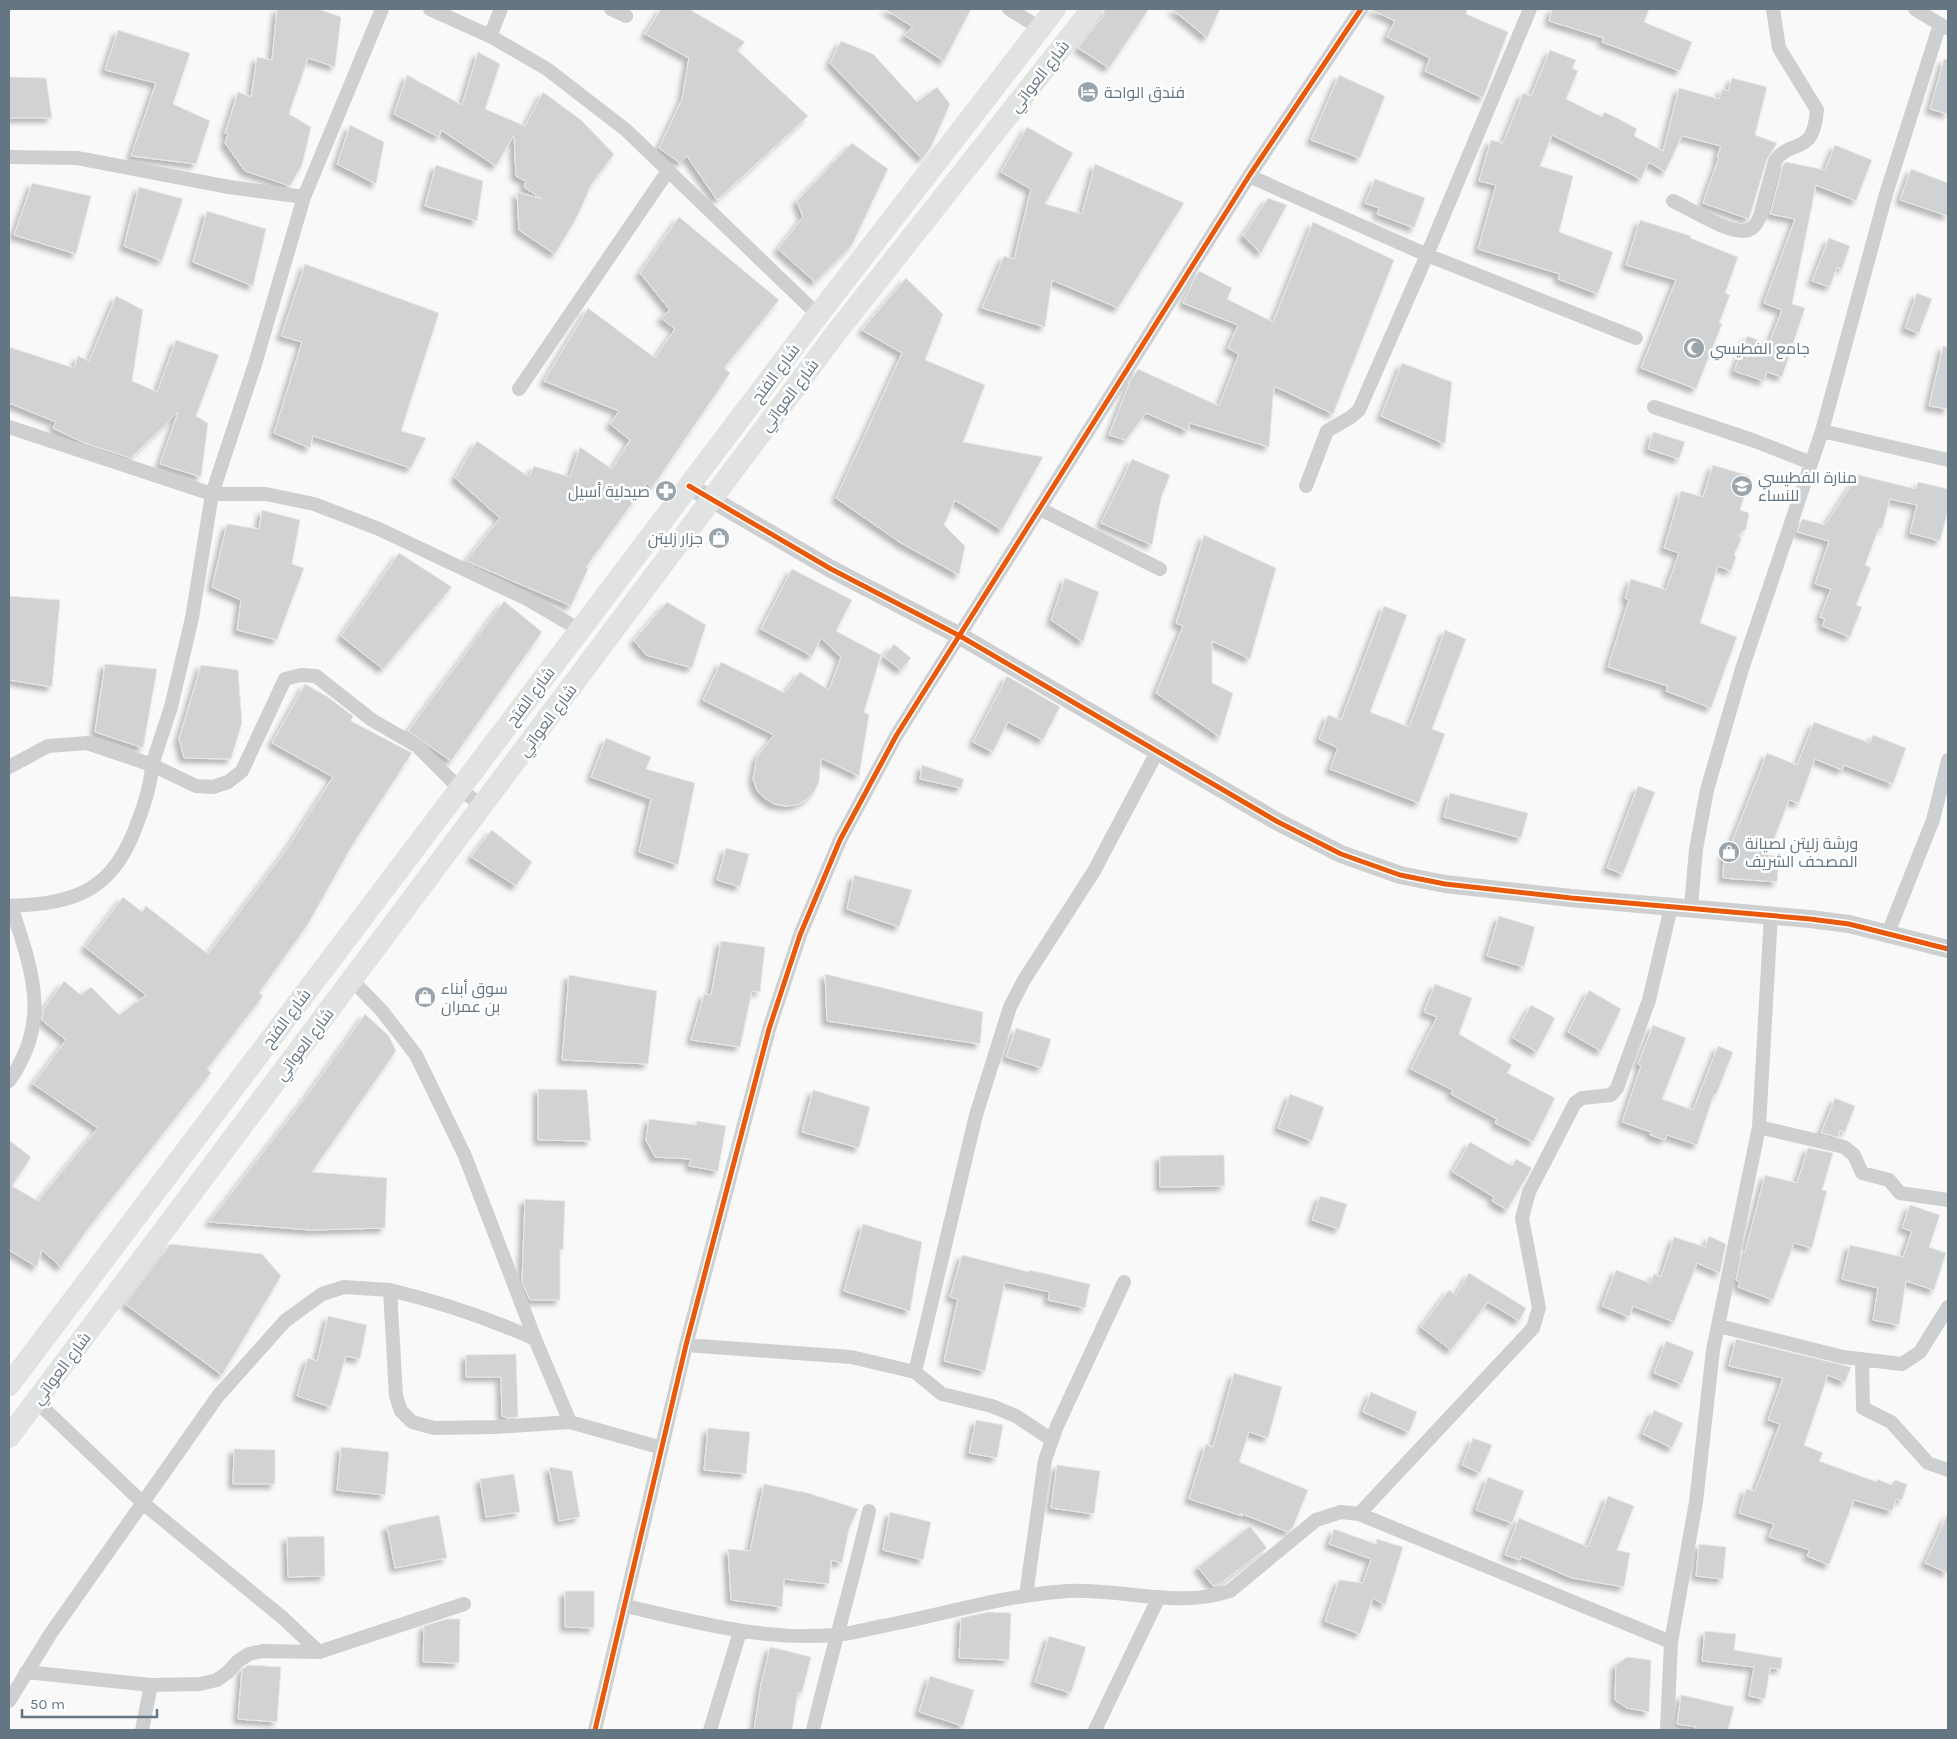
<svg xmlns="http://www.w3.org/2000/svg" width="1957" height="1739" font-family="Karla,Cairo,sans-serif">
<style>
.building{fill:#d0d2d3;stroke:#e8e8e8;filter:url(#shadow)}
.lines{fill:none;stroke-linecap:round;stroke-linejoin:round}
.minor{stroke:#cecfd0;stroke-width:14}
.tertiary{stroke:#cecfd0;stroke-width:18}
.primary{stroke:#e1e2e2;stroke-width:22}
.cycleway-casing{stroke:#fff;stroke-width:8}
.cycleway{stroke:#e8590c;stroke-width:5}
.labels{text-anchor:middle;stroke-width:5;stroke-linejoin:round;paint-order:stroke}
.street-label{font-size:16px;fill:#657683;stroke:#fff}
.poi-label{font-size:16px;fill:#657683;stroke:#fff;text-anchor:start}
</style>
<defs>
<filter id="shadow"><feDropShadow dx="-4.5" dy="4.5" stdDeviation="2.5" flood-color="#0004"/></filter>
</defs>
<rect width="100%" height="100%" fill="#f9f9f9"/>
<path class="building" d="M277,9H318L341,17L335,67L308,58L289,114L311,127L302,165L290,186L245,171L225,143L228,134L225,133L238,92L251,97L257,57L272,60Z
M661,9H689L745,42L737,50L808,116L717,200L687,156L680,163L659,148L682,99L689,58L645,34Z
M885,9H971L944,61L904,35L913,27Z
M1105,9H1149L1109,68L1078,48L1102,17Z
M1172,9H1220L1207,38Z
M1370,9H1467L1466,14L1508,32L1483,98L1425,71L1430,58L1387,37L1395,21Z
M1552,9H1649L1644,22L1692,42L1680,71L1602,42L1604,38L1549,21Z
M118,30L190,53L173,104L210,121L196,164L131,156L156,83L105,70Z
M841,41L873,54L917,102L937,87L950,104L931,147L922,159L830,63Z
M1550,50L1576,60L1572,68L1578,71L1566,99L1602,117L1604,112L1617,118L1637,129L1634,136L1663,151L1679,88L1719,99L1722,89L1728,91L1732,78L1767,87L1755,135L1777,143L1767,159L1749,219L1703,203L1719,157H1717L1721,146L1682,136L1665,172L1649,162L1641,179L1552,135L1540,166L1573,176L1559,232L1613,252L1598,294L1558,279L1560,274L1478,249L1496,185L1479,181L1491,140L1503,143L1523,93L1531,96Z
M478,52L500,64L485,109L525,126L543,92L581,120L614,154L591,185L577,217L555,254L519,230L517,192L542,199L524,187L526,181L516,176L514,135L496,166L441,130L439,137L394,114L407,75L462,105Z
M1944,59L1948,60V114L1930,109Z
M1339,75L1385,96L1360,158L1311,140Z
M9,77L46,78L52,118H9Z
M350,125L384,142L376,184L337,164Z
M1027,127L1073,153L1045,204L1082,214L1095,164L1184,203L1118,308L1052,280L1045,327L982,308L1004,256L1014,259L1031,189L1001,172Z
M852,143L888,169L852,245L815,282L778,249L803,217L797,201Z
M1835,145L1872,160L1856,201L1816,185L1792,304L1805,308L1782,377L1767,372L1764,381L1734,371L1747,336L1769,344L1782,310L1764,303L1795,219L1770,214L1783,165L1786,162L1825,170Z
M436,165L483,181L477,221L425,206Z
M1911,169L1948,183V216L1900,200Z
M1375,179L1425,198L1414,228L1377,214L1379,208L1365,203Z
M32,183L91,196L76,254L14,235Z
M139,187L183,199L162,261L124,246Z
M1268,198L1287,205L1261,253L1243,236Z
M207,211L266,229L253,286L193,262Z
M679,217L779,300L724,368L730,373L652,488L647,483L586,567L588,569L571,606L466,561L500,518L455,478L477,441L529,477L534,466L570,477L580,447L612,469L630,440L610,424L619,411L544,381L588,308L655,358L675,329L661,318L670,310L640,273Z
M1640,220L1691,236L1690,238L1738,257L1725,293L1730,295L1719,323L1722,324L1696,389L1641,368L1676,280L1626,265Z
M1313,222L1394,260L1333,414L1274,386L1269,447L1190,423L1188,431L1146,413L1126,440L1109,435L1130,381L1138,369L1219,406L1239,354L1228,348L1238,325L1183,303L1194,280L1199,271L1232,288L1227,299L1273,322Z
M1829,238L1850,246L1842,269L1837,267L1830,287L1812,281Z
M305,264L439,313L401,431L426,438L411,468L313,436L310,448L274,433L302,342L281,336Z
M906,278L943,314L925,360L985,385L963,442L1043,457L1002,530L955,500L944,525L965,546L959,575L901,543L836,498L902,353L862,330Z
M1917,293L1932,299L1919,333L1905,328Z
M116,296L143,310L132,381L157,392L176,340L219,355L196,416L208,423L201,477L160,464L178,412L131,458L84,443L53,428L56,422L9,403V347L74,368L78,356L89,361Z
M1943,346L1948,347V409L1929,406Z
M1402,363L1452,382L1445,444L1381,416Z
M1653,432L1685,442L1679,459L1648,449Z
M1132,459L1170,475L1161,498L1152,545L1101,523Z
M1713,465L1750,476L1740,510L1749,513L1746,529L1739,534L1741,540L1734,554L1736,557L1731,571L1718,566L1700,623L1737,637L1711,708L1666,691L1668,686L1608,667L1629,600L1625,598L1631,579L1666,590L1679,553L1664,548L1681,491L1703,497Z
M1858,475L1916,489L1918,482L1948,489V510L1940,541L1910,533L1917,505L1890,499L1882,529L1879,528L1865,565L1871,568L1856,605L1862,607L1850,637L1822,626L1825,619L1820,617L1831,589L1815,584L1829,541L1797,532L1802,519L1825,525Z
M262,510L300,520L292,564L304,568L277,640L237,630L241,600L212,587L227,524L259,529Z
M1204,535L1276,568L1250,659L1212,641V683L1233,693L1220,737L1156,693L1183,626L1176,623Z
M399,553L452,587L383,669L341,636Z
M792,569L852,600L836,631L881,655L864,712L869,715L859,776L821,758L819,782L814,792L806,800L796,805L785,806L774,804L764,798L757,790L753,779L757,757L774,735L703,700L721,662L785,693L800,672L829,690L841,657L821,638L812,656L761,629Z
M1065,578L1099,592L1083,642L1051,620Z
M9,596L60,600L52,687L9,680Z
M504,601L542,632L451,761L408,731Z
M667,602L706,625L692,668L646,655L634,640Z
M1384,606L1407,615L1370,712L1409,727L1445,630L1466,639L1432,729L1445,734L1419,803L1330,769L1338,748L1319,739L1328,715L1341,720Z
M894,644L911,658L901,670L884,657Z
M105,664L157,669L143,748L95,732Z
M201,665L238,670L242,723L231,759L184,758L179,739Z
M1007,676L1060,707L1043,740L1008,722L993,752L973,742Z
M305,684L328,697L353,716L351,721L412,753L353,844L308,924L259,993L263,996L207,1069L211,1073L90,1226L61,1267L42,1250L37,1267L9,1250V1140L31,1157L12,1186L38,1201L98,1128L33,1084L66,1040L42,1020L43,1010L64,981L81,995L91,987L119,1015L146,995L85,947L123,897L142,912L146,906L208,954L286,850L333,777L272,743Z
M1814,722L1870,743L1873,735L1906,748L1893,784L1844,765L1842,770L1815,759L1799,803L1789,800L1768,855L1779,856L1777,882L1723,878L1724,852H1728L1767,753L1797,765Z
M606,738L651,757L646,769L695,783L678,865L639,852L651,799L591,777Z
M922,765L964,779L961,788L920,779Z
M1638,786L1655,792L1623,874L1607,868Z
M1450,793L1528,813L1521,838L1444,817Z
M492,830L532,862L516,886L471,857Z
M726,848L749,854L740,887L717,880Z
M854,875L912,890L899,927L847,909Z
M1499,916L1535,927L1524,967L1487,956Z
M721,941L765,947L760,992L752,991L740,1047L691,1040L704,994L711,995Z
M825,974L983,1012L980,1044L827,1021Z
M569,975L657,991L648,1064L562,1060Z
M1435,984L1472,998L1459,1034L1512,1065L1507,1073L1555,1098L1533,1142L1495,1123L1497,1119L1451,1094L1453,1090L1411,1069L1437,1017L1424,1012Z
M1589,990L1621,1009L1601,1051L1568,1032Z
M1531,1005L1555,1018L1537,1052L1513,1038Z
M365,1014L389,1036L396,1051L312,1172L387,1178L385,1228L311,1230L209,1222L309,1093Z
M1653,1025L1686,1038L1662,1099L1693,1110L1718,1046L1733,1052L1716,1095L1714,1094L1697,1145L1667,1135L1665,1140L1650,1135L1651,1132L1622,1122L1641,1066L1638,1064Z
M1016,1028L1051,1039L1042,1068L1006,1057Z
M538,1089L587,1090L591,1141L538,1140Z
M813,1090L870,1107L859,1148L802,1132Z
M1290,1094L1324,1107L1312,1141L1278,1128Z
M1835,1098L1855,1106L1845,1132L1840,1130L1838,1137L1821,1133Z
M649,1119L696,1125L697,1121L726,1126L718,1171L689,1166L691,1159L655,1157L646,1140Z
M1470,1142L1512,1166L1516,1159L1532,1168L1507,1210L1492,1201L1494,1197L1453,1172Z
M1808,1148L1833,1153L1822,1190L1827,1191L1812,1248L1794,1243L1773,1300L1738,1287L1740,1282L1736,1280L1742,1251L1745,1252L1765,1175L1797,1183Z
M1224,1155L1225,1186L1160,1187V1156Z
M1320,1196L1347,1204L1339,1229L1312,1220Z
M525,1199L565,1201L563,1250L560,1249V1300H530L522,1282Z
M1910,1205L1940,1215L1929,1247L1946,1253L1934,1290L1906,1281L1899,1325L1873,1320L1878,1288L1842,1279L1850,1245L1903,1257L1912,1231L1902,1228Z
M863,1224L922,1242L910,1311L844,1291Z
M1709,1236L1726,1244L1720,1273L1697,1263L1674,1322L1633,1306L1629,1317L1602,1306L1616,1270L1650,1283L1654,1274L1661,1277L1674,1237L1705,1247Z
M170,1244L262,1254L281,1276L222,1375L125,1304Z
M962,1255L1029,1272V1270L1090,1284L1085,1308L1048,1300L1050,1292L1005,1282L985,1371L944,1361L958,1299L950,1297Z
M1469,1273L1526,1308L1519,1321L1488,1302L1451,1350L1421,1327L1449,1290L1456,1295Z
M328,1316L367,1325L360,1359L346,1356L331,1407L297,1396L308,1358L317,1361Z
M1736,1339L1851,1367L1845,1382L1828,1375L1804,1445L1823,1453L1819,1461L1877,1482V1479L1891,1485L1895,1480L1907,1484L1902,1500L1896,1499L1892,1511L1854,1500L1829,1565L1807,1556L1810,1550L1769,1537L1774,1524L1739,1513L1746,1489L1755,1491L1780,1424L1768,1420L1783,1378L1729,1366Z
M1666,1341L1694,1352L1682,1384L1654,1373Z
M516,1354L518,1417L507,1418L502,1416L501,1377H466V1355Z
M1234,1373L1282,1387L1268,1438L1249,1432L1239,1462L1308,1490L1293,1527L1288,1532L1240,1513L1243,1516L1189,1499L1206,1444L1213,1447Z
M1371,1392L1417,1412L1409,1432L1363,1412Z
M1654,1410L1683,1423L1672,1448L1643,1434Z
M976,1420L1003,1425L997,1458L969,1453Z
M708,1428L750,1432L746,1474L704,1470Z
M1473,1438L1492,1445L1480,1473L1462,1465Z
M341,1447L389,1452L385,1495L337,1490Z
M234,1449L275,1450V1484H233Z
M1057,1465L1100,1471L1094,1514L1051,1508Z
M549,1467L572,1471L580,1517L559,1521Z
M514,1474L520,1512L486,1517L480,1479Z
M1488,1477L1524,1491L1512,1523L1476,1510Z
M764,1484L808,1493L858,1509L849,1529L842,1563L831,1560L829,1584L784,1579L782,1607L731,1600L728,1549L750,1551Z
M1608,1496L1634,1506L1617,1550L1630,1553L1624,1587L1572,1578L1521,1556L1520,1560L1505,1555L1519,1518L1588,1547Z
M890,1512L931,1522L923,1560L883,1550Z
M1948,1513V1573L1925,1563Z
M439,1515L447,1558L395,1568L387,1526Z
M1250,1526L1267,1548L1220,1584L1213,1586L1198,1567Z
M1334,1529L1376,1544L1377,1539L1403,1547L1385,1605L1373,1598L1360,1634L1325,1621L1339,1580L1363,1583L1371,1559L1329,1544Z
M324,1536L325,1576L288,1577L287,1537Z
M1699,1544L1726,1547L1723,1579L1696,1576Z
M565,1591H594V1628L565,1627Z
M988,1612L1011,1613L1009,1660L959,1658L961,1618Z
M447,1619H460L459,1663L423,1662L424,1626Z
M1705,1631L1736,1634L1734,1650L1782,1658L1781,1669L1770,1668L1765,1699L1749,1696L1754,1667L1702,1661Z
M1049,1636L1086,1647L1071,1693L1035,1682Z
M770,1647L811,1657L802,1693L798,1692L792,1730H754L761,1684Z
M1627,1657L1651,1660L1649,1712L1627,1708L1615,1700L1616,1665Z
M248,1665L281,1667L277,1722L238,1719L242,1670Z
M930,1676L974,1690L963,1726L919,1712Z
M1681,1695L1734,1707L1728,1730H1696V1727L1677,1724Z"/>
<g class="lines">
<path class="minor" d="M430,9L490,36L547,69L626,130L818,315
M611,9L626,16
M1009,9L1040,28
M1915,9L1946,28
M490,36L501,9
M9,157L77,158L229,187L304,197
M1249,176L1427,255L1636,338
M1673,201C1691,209 1724,231 1743,231C1752,231 1757,224 1760,216L1775,161C1792,137 1813,158 1817,110L1779,48L1773,9
M519,389L668,171
M1654,407L1755,441L1811,463
M9,427L212,494H266L314,504L379,529L527,599L580,630
M1822,431L1948,460
M1306,486L1327,431L1351,417L1359,410L1427,255L1530,9
M1040,509L1160,569
M9,767L48,746L87,743L152,765L171,707L192,618L212,494L255,364L304,197L382,9
M9,906C78,904 115,889 138,821C145,803 151,785 152,765L196,786L213,787L228,782L242,771L285,679L301,675L316,676L372,720L417,746L460,789L482,806
M1691,907L1696,849L1707,790L1742,669L1822,431L1886,194L1940,24
M1888,933L1933,820L1948,760
M352,980L382,1011L416,1055L465,1156L535,1339L570,1422
M9,1081C52,1021 32,970 11,906
M1759,1127L1844,1147L1854,1155L1862,1173L1889,1180L1900,1193L1948,1200
M390,1290C440,1302 488,1318 535,1339
M1719,1326L1843,1357L1902,1364L1920,1352L1948,1307
M686,1345L851,1357L915,1372L942,1394L992,1406L1016,1416L1052,1440
M1862,1359L1863,1408L1891,1422L1928,1463L1948,1470
M915,1372L976,1115L1010,1007L1024,980L1094,871L1157,752
M36,1401L144,1504L283,1618L319,1652
M1359,1514L1533,1328L1539,1308L1522,1218L1529,1192L1575,1103L1582,1098L1611,1095L1617,1088L1649,1000L1671,907
M1026,1595L1045,1460L1057,1426L1124,1282
M626,1606C695,1622 763,1641 835,1635C851,1634 867,1629 883,1626C945,1614 1005,1595 1068,1591C1122,1588 1178,1609 1230,1591L1316,1520L1341,1512L1359,1514L1671,1642
M26,1672L151,1685L200,1684L217,1680L228,1672L238,1661L249,1654L263,1651L319,1652L464,1604
M9,1701L51,1633L218,1396L285,1321L322,1294L344,1287L390,1290L396,1396L401,1411L412,1422L434,1428L496,1427L570,1422L662,1448
M142,1730L151,1685
M595,1730L686,1345L769,1029L800,935L840,840L896,736L1249,176L1361,9
M710,1730L740,1632
M813,1730C830,1657 852,1585 869,1511
M1095,1730L1159,1597
M1667,1730L1671,1642L1696,1502L1713,1350L1759,1127L1771,914"/>
<path class="tertiary" d="M689,486L831,569L960,636L1278,822L1341,854L1400,875L1445,884L1571,898L1810,919L1849,924L1948,949"/>
<path class="primary" d="M9,1385L818,315L1055,9
M9,1437L836,333L1092,9"/>
<g class="cycleway-casing">
<path id="cycleway" d="M689,486L831,569L960,636L1278,822L1341,854L1400,875L1445,884L1571,898L1810,919L1849,924L1948,949
M595,1730L686,1345L769,1029L800,935L840,840L896,736L1249,176L1361,9"/>
</g>
<use href="#cycleway" class="cycleway"/>
</g>
<defs>
<g id="hotel-disc" transform="scale(1.125)"><circle r="9.5" fill="#99a4ac" stroke="#fff"/><path d="M-6-4.5h1.5V1H6V5H4.5V3h-9V5H-6ZM-4 0a1.8 1.8 0 1 1 3.6 0ZM.5 0V-2.5h3Q6-2.5 6 0Z" fill="#fff"/></g>
<g id="mosque-disc" transform="scale(1.125)"><circle r="9.5" fill="#99a4ac" stroke="#fff"/><path d="M3.5-4.9A6 6 0 1 0 3.5 4.9A5 5 0 1 1 3.5-4.9Z" fill="#fff"/></g>
<g id="school-disc" transform="scale(1.125)"><circle r="9.5" fill="#99a4ac" stroke="#fff"/><path d="M0-5L7-2L0 1L-7-2ZM-4 1L0 2.5L4 1V4Q0 6-4 4Z" fill="#fff"/></g>
<g id="pharmacy-disc" transform="scale(1.125)"><circle r="9.5" fill="#99a4ac" stroke="#fff"/><path d="M-2-6h4v4h4v4h-4v4h-4v-4h-4v-4h4Z" fill="#fff"/></g>
<g id="shop-disc" transform="scale(1.125)"><circle r="9.5" fill="#99a4ac" stroke="#fff"/><path d="M-5-2.5h2.3a2.7 3.5 0 0 1 5.4 0H5L5.5 6h-11ZM-1.5-2.5h3a1.5 2.3 0 0 0-3 0Z" fill="#fff"/></g>
</defs>
<g fill-rule="evenodd">
<use href="#hotel-disc" x="1088" y="92"/>
<use href="#mosque-disc" x="1694" y="348"/>
<use href="#school-disc" x="1742" y="486"/>
<use href="#pharmacy-disc" x="666" y="491"/>
<use href="#shop-disc" x="719" y="538"/>
<use href="#shop-disc" x="1729" y="852"/>
<use href="#shop-disc" x="425" y="997"/>
</g>
<g class="labels">
<g class="street-label">
<text transform="translate(1039 76) rotate(-52)" y="6">شارع العواتي</text>
<text transform="translate(775 373) rotate(-53)" y="6">شارع الفتح</text>
<text transform="translate(789 395) rotate(-53)" y="6">شارع العواتي</text>
<text transform="translate(530 696) rotate(-53)" y="6">شارع الفتح</text>
<text transform="translate(547 720) rotate(-53)" y="6">شارع العواتي</text>
<text transform="translate(286 1018) rotate(-53)" y="6">شارع الفتح</text>
<text transform="translate(304 1044) rotate(-53)" y="6">شارع العواتي</text>
<text transform="translate(61 1368) rotate(-53)" y="6">شارع العواتي</text>
</g>
<g class="poi-label">
<text x="1104" y="98">فندق الواحة</text>
<text x="1710" y="354">جامع الفطيسي</text>
<text x="1758" y="483">منارة الفطيسي<tspan x="1758" dy="18">للنساء</tspan></text>
<text x="650" y="497" text-anchor="end">صيدلية أسيل</text>
<text x="703" y="544" text-anchor="end">جزار زليتن</text>
<text x="1745" y="849">ورشة زليتن لصيانة<tspan x="1745" dy="18">المصحف الشريف</tspan></text>
<text x="441" y="994">سوق أبناء<tspan x="441" dy="18">بن عمران</tspan></text>
</g>
</g>
<rect width="1957" height="1739" fill="none" stroke="#657683" stroke-width="20"/>
<path d="M22 1709v8h135v-8" fill="none" stroke="#657683" stroke-width="2.5"/>
<text x="30" y="1709" font-size="15" fill="#657683" stroke="#ffffff" stroke-width="4" paint-order="stroke">50 m</text>
</svg>
